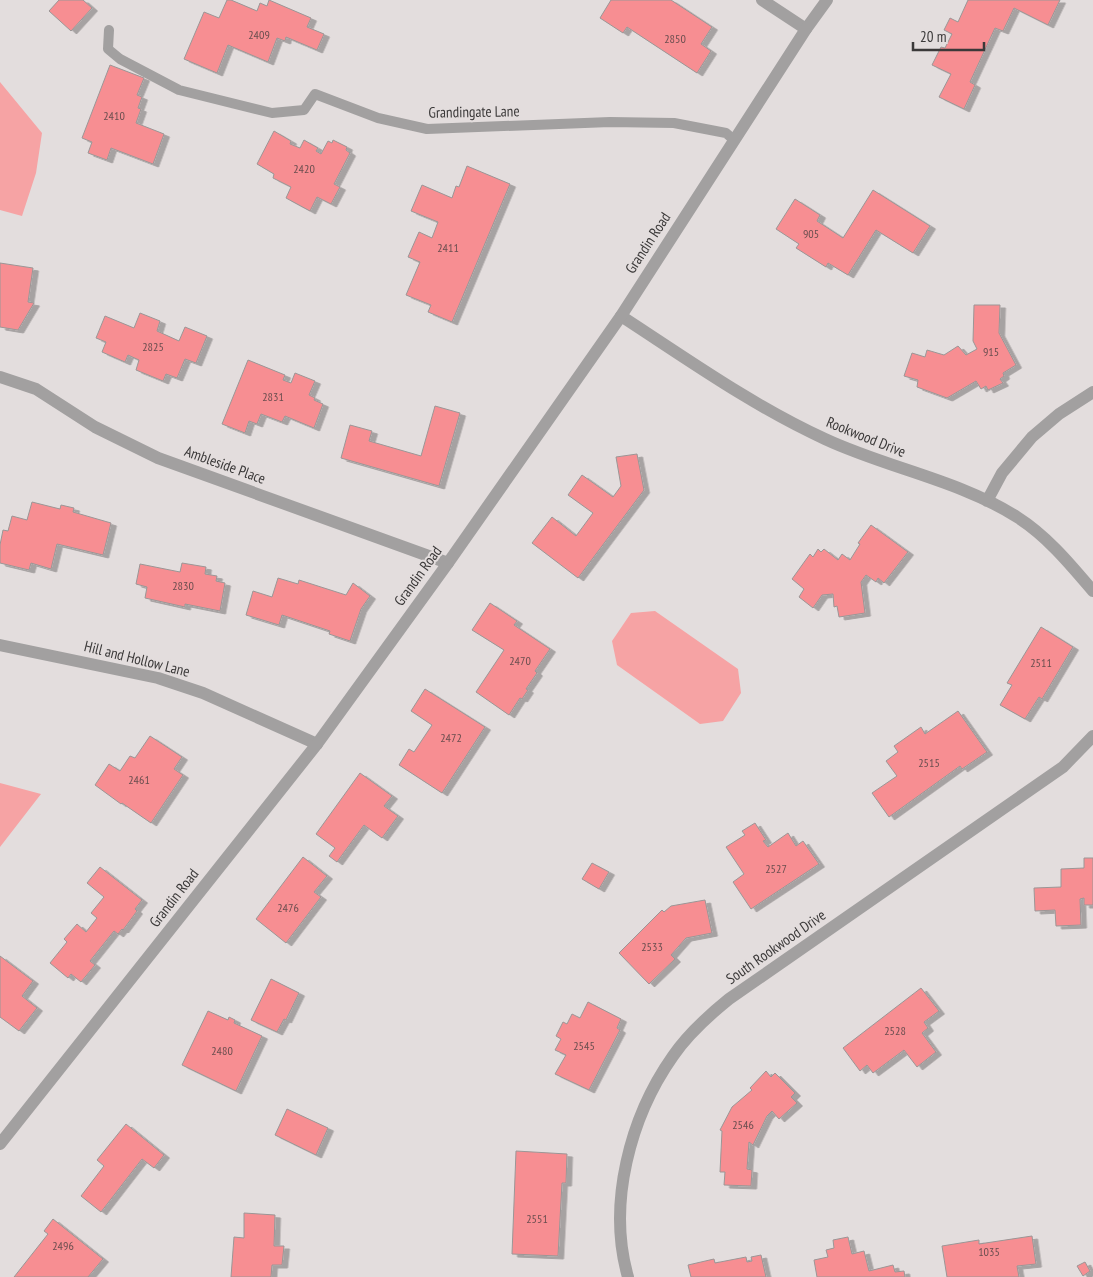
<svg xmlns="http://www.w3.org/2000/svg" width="1093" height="1277" font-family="'PT Sans Narrow',sans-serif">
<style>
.green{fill:#f6a3a4}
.building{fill:#f78e92;stroke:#9b9696;filter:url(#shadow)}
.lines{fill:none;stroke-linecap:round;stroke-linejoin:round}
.service{stroke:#a2a0a0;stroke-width:10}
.minor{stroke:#a2a0a0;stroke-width:12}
.tertiary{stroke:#a2a0a0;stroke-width:12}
.labels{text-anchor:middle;stroke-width:4;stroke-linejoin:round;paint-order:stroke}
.number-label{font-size:12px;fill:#6a4e4f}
.street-label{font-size:15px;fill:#3b3939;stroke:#e3dddd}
</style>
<defs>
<filter id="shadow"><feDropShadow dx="5.5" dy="3" stdDeviation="0" flood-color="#0004"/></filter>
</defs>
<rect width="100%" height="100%" fill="#e3dddd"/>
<path class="green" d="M0,82L42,133L36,173L22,216L0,210Z
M655,611L738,669L741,693L723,721L700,724L617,665L612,641L631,613Z
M0,783L41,794L0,847Z"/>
<path class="building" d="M59,0H83L92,8L71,31L49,11Z
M227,0H231L257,11L260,3L267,6L269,0L311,18L307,27L324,34L317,50L286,37L285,41L277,38L268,62L228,45L217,73L184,59L204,12L219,18Z
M611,0H671L712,27L701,44L711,51L697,73L627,27L623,33L600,18Z
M968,0H1060L1048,25L1014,8L1003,31L995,28L970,82L975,85L964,109L939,97L951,74L932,65L941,47L945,48L952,34L944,30L950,18L958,22Z
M110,65L144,78L137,95L142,97L138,108L141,109L136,123L164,134L153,164L111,148L107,160L88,153L92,142L82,138Z
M274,131L291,141L290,144L300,148L304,140L318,148L316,151L321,154L328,141L332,143L333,140L347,147L346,150L350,153L334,184L340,187L331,204L317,197L310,211L286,198L291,187L273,178L274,174L257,164Z
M467,166L510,184L452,322L428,312L431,305L406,295L420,262L408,257L419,232L432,238L438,222L411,211L422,185L452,198L456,186L459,187Z
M873,190L930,226L913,253L876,230L848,275L828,263L826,267L796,248L799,244L776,229L795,199L820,215L817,221L843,238Z
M0,263L33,268L28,302L34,303L18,330L0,327Z
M974,305H1000L999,333L1016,365L1003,373L1004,376L1000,379L1003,383L988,390L986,386L981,389L976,381L947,398L917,387L918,380L904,376L912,353L925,357L927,350L944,355L958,346L966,355L977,349L973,341Z
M140,313L160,321L157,331L179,341L185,327L207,336L196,363L185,359L177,378L166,374L163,381L136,370L139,360L128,355L125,362L102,352L106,342L96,338L105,316L134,328Z
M248,360L285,375L283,380L291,383L295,373L315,381L309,395L315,398L314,400L323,404L314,428L285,416L282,422L261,414L257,424L249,421L245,433L222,424Z
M435,406L460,413L439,486L341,458L350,425L372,431L369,441L421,456Z
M637,454L644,490L578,578L532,543L552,517L576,536L593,513L568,495L582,475L613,497L621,486L616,457Z
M32,502L60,509L61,505L74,508L73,512L111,523L103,555L57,544L51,569L31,563L29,570L0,563V545L3,530L8,531L12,516L27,520Z
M871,525L908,552L884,583L878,578L876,582L866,575L861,582L865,613L839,617L837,606L834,607L833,594L822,595L813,608L799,597L804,589L792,579L810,554L813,557L818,549L821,552L824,549L838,560L842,554L850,560L860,544L858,543Z
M182,563L206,567L205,574L217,576L216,581L225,583L220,611L185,604V607L145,598L147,587L136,584L140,564L180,572Z
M278,578L298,584L299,580L346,595L353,583L370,596L361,609L350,641L329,634L330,631L282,615L279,625L246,615L253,591L272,597Z
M490,603L517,621L514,625L550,649L535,671L537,673L526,689L528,690L522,699L520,698L509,715L476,692L504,650L472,630Z
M1041,627L1073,647L1042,699L1039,697L1025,719L1000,705L1012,685L1007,683Z
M425,689L485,727L442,793L399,765L409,749L414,752L432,725L411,711Z
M958,711L987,752L962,769L960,766L889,817L872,793L897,776L886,761L898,752L894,746L921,727L925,734Z
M150,736L182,757L174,769L183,775L151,823L122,803L121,804L95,785L109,764L120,771L130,756L135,758Z
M360,773L392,796L384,806L398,816L382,838L364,825L337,862L329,856L335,848L316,834Z
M755,823L766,840L763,841L768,847L788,833L796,846L803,841L819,864L751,909L733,882L744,874L726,847L745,835L742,831Z
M303,857L327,876L314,892L321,897L286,943L256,919Z
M1084,858H1093V905H1084V898L1080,899L1081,925L1056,926L1055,910L1035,911L1034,888L1061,887V869L1084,868Z
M592,863L609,872L599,889L582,879Z
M100,867L142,900L135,909L137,911L123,930L122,929L118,934L114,931L90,961L95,965L81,982L71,974L68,978L50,963L67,942L64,939L77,924L86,932L97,918L91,913L104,897L87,883Z
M705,900L712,933L686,938L671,955L675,959L649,984L619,953L662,910L664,912L671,906Z
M0,956L33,981L22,996L37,1008L19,1031L0,1017Z
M271,979L299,993L286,1020L284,1019L277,1032L251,1020Z
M921,988L939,1011L924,1022L928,1028L922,1033L936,1052L917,1067L904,1050L873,1073L867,1065L860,1071L843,1048Z
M588,1002L621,1019L617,1028L620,1030L589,1090L555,1074L566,1055L555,1050L561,1039L556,1036L563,1022L567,1024L572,1014L580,1018Z
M208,1011L228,1020L229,1017L235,1020L234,1023L262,1036L236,1091L182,1065Z
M766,1071L771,1077L775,1073L795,1093L791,1097L797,1103L779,1119L772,1111L767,1116L753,1145L749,1142L747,1169L752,1170L751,1186L724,1185L725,1172H720L722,1131L720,1130L732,1107L752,1090L750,1088Z
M287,1109L328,1128L316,1155L275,1135Z
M126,1124L164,1155L154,1168L142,1159L101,1212L81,1196L104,1166L97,1160Z
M516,1151L567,1154L566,1183H562L558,1256L512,1254Z
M244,1213L275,1215L274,1246H284L282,1265H272L271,1277H231L234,1237L244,1238Z
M53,1219L103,1259L88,1277H14L48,1234L44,1231Z
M1032,1236L1036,1264L1017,1266L1019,1277H947L942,1246L979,1240V1244Z
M848,1237L852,1254L864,1251L869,1271L893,1265L895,1272L904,1271L905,1277H817L814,1260L828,1257L826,1250L834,1248L833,1240Z
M761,1255L766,1277H691L688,1265L714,1259L715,1263L746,1257L747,1262L752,1261L751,1257Z
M1085,1262L1090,1271L1083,1276L1077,1266Z"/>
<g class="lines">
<path class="service" d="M109,30L108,49L120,59L179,90L272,113L304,110L315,94L378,118L427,129L610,122L674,123L726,133L734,140"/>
<path class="minor" d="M762,0L806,29
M621,316C687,359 753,406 825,439C887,468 959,480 1017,517C1047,536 1070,564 1093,591
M0,377L36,389L95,427L158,458L448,563
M987,501L1002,473L1032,437L1059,414L1093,392
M0,645L158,678L203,693L317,744
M628,1277C607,1204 630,1117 673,1056C688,1034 708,1016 729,999L1063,767L1093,736"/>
<path class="tertiary" d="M0,1144L317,744L448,563L621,316L806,29L827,0"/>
</g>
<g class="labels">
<g class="number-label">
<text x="259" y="39">2409</text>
<text x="675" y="43">2850</text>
<text x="114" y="120">2410</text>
<text x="304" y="173">2420</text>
<text x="811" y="238">905</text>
<text x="448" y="252">2411</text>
<text x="153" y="351">2825</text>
<text x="991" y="356">915</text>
<text x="273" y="401">2831</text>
<text x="183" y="590">2830</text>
<text x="520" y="665">2470</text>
<text x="1041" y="667">2511</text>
<text x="451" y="742">2472</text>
<text x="929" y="767">2515</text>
<text x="139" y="784">2461</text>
<text x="776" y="873">2527</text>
<text x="288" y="912">2476</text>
<text x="652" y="951">2533</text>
<text x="895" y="1035">2528</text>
<text x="584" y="1050">2545</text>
<text x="222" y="1055">2480</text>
<text x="743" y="1129">2546</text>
<text x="537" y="1223">2551</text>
<text x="63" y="1250">2496</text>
<text x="989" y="1256">1035</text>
</g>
<g class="street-label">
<text transform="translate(474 112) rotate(-1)" y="5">Grandingate Lane</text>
<text transform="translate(648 243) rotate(-57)" y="5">Grandin Road</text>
<text transform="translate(866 437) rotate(22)" y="5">Rookwood Drive</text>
<text transform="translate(225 465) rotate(20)" y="5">Ambleside Place</text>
<text transform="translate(418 576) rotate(-54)" y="5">Grandin Road</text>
<text transform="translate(137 659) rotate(14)" y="5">Hill and Hollow Lane</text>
<text transform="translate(174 898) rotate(-52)" y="5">Grandin Road</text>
<text transform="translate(776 947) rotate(-35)" y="5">South Rookwood Drive</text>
</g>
</g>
<path d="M913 42v8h71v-8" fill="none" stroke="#3b3939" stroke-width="2.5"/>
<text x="920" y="42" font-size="15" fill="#3b3939" stroke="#e3dddd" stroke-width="4" paint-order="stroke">20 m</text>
</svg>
